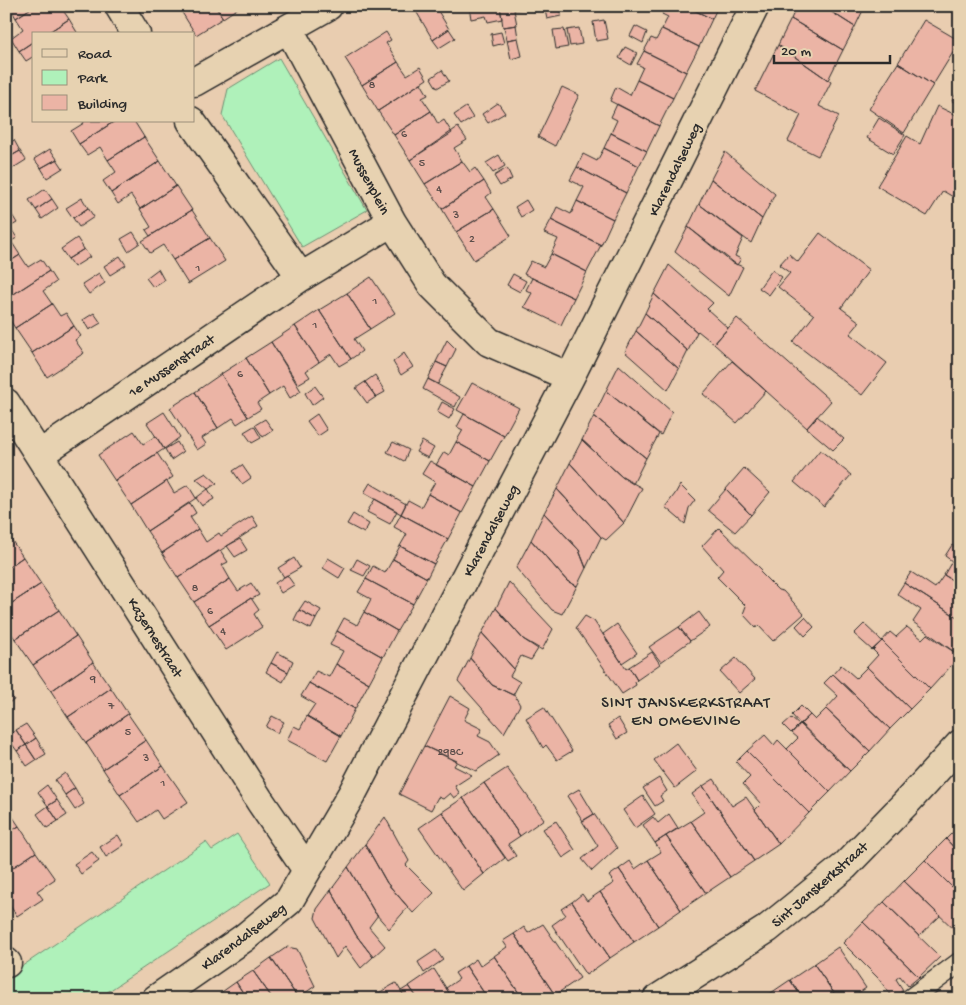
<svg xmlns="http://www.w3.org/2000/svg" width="966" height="1005" font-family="'Gochi Hand',sans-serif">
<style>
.green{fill:#aff1ba;stroke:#6d8e72}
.building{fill:#ebb4a5;stroke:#2b2b2b}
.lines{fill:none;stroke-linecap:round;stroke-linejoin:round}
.service-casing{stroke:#2b2b2b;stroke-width:22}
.minor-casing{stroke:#2b2b2b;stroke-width:31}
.service{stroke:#e7d2b1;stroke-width:19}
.minor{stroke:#e7d2b1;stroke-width:28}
.labels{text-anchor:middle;stroke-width:4;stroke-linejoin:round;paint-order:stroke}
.number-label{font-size:12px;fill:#5b4d4a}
.street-label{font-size:15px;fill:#2b2b2b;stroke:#e7d2b1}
.neighbourhood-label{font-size:16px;letter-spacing:1px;fill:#2b2b2b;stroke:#e7d2b1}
</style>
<rect width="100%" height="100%" fill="#e9cdb0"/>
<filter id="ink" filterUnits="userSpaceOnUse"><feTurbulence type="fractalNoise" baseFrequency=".02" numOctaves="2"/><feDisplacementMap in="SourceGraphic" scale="10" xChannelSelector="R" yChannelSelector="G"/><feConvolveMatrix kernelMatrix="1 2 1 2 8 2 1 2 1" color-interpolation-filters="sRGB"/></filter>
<g filter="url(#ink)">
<path class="green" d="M279,58L367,210L302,247L222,115L228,89Z
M237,834L270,883L97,999H12L6,990V977L206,842L212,850Z"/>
<path class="building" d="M9,6H34L16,18Z
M34,6H60L69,19L46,34H34V41L19,51L11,38L23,29L16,18Z
M178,6H215L223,18L196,35Z
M215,6H241L223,18Z
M413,6H435L449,29L433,40Z
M469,6H500L502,19L488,22L486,16L471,19Z
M500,6H530V7L514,10L517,25L503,27Z
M544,6H560L561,16L547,19Z
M666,6H686L712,19L699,47L662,29L668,17L662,14Z
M686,6H718L712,19Z
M797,6H822L855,27L843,50L791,19Z
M822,6H865L855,27Z
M69,19L78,34H46Z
M791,19L843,50L828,80L778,45Z
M604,20L608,39L596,41L593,22Z
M924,20L960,41L933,85L898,63Z
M516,25L518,38L507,40L504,27Z
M635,26L647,32L643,43L630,36Z
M579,28L582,44L570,46L567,30Z
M449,29L455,38L439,48L433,40Z
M564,29L568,47L556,49L553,30Z
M662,29L699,47L686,72L644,51L651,38L656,40Z
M386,32L391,40L386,43L398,62L362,85L345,58Z
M501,32L504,43L493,46L491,34Z
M518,38L522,56L511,59L507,40Z
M34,41V56L26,61L19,51Z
M778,45L831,82L819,106L839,116L818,156L788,141L801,115L755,91Z
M625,47L637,53L631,65L619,58Z
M644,51L686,72L673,98L637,80L643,67L637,64Z
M398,62L407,75L420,67L427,79L378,111L362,85Z
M898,63L933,85L904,133L869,109Z
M442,70L449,81L437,88L431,78Z
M637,80L673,98L659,126L610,101L616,87L630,95Z
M421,83L428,95L422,98L431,111L394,135L378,111Z
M960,86V105L952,101Z
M562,87L579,95L555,146L538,137Z
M498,103L505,113L488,123L482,114Z
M617,104L659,126L647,151L611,133L617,120L611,117Z
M937,106L960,117V154L954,165L957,167L955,170L960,172V201L943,191L927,216L877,186L907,136L920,144Z
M466,107L473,118L461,125L454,115Z
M431,111L438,124L444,120L452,133L410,160L394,135Z
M879,118L905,135L893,154L867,138Z
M83,121H115L79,144L71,131L84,123Z
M115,121H134L144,137L108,160L100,147L87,155L79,144Z
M458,127L467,140L454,148L462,161L425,184L410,160Z
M611,133L647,151L639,166L604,148Z
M144,137L160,161L111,193L103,181L116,172L108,160Z
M14,140L20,151L6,159V146Z
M604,148L639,166L626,193L577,167L583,154L597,161Z
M50,149L57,159L41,168L34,159Z
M20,151L26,160L10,170L6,164V159Z
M725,152L775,194L762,219L711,179Z
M499,155L505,166L493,173L486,163Z
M57,159L63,168L47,178L41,168Z
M160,161L176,186L140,209L131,195L118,204L111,193Z
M462,161L470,172L475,168L484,181L442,209L425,184Z
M577,167L626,193L613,219L577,201L584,187L570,180Z
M507,168L512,179L500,186L494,176Z
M711,179L762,219L751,243L699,204Z
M484,181L491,193L486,197L494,209L456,232L442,209Z
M176,186L192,210L150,236L146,230L151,227L140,209Z
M45,189L52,199L36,210L29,200Z
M82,198L88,208L73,218L66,208Z
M52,199L58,208L42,219L36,210Z
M526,200L532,210L521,217L515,207Z
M577,201L613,219L601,245L551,220L557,207L571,214Z
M699,204L743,238L735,256L741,259L737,265L688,227Z
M88,208L94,217L79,227L73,218Z
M494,209L511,236L474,260L456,232Z
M9,210L17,223L6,229V212Z
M192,210L210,238L173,260L163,245L150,253L142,241Z
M551,220L601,245L587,272L551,254L558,239L544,233Z
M10,227L17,238L11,241L20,255L6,264V229Z
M688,227L731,262L743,267L729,296L675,252Z
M133,232L140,243L128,251L121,239Z
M820,233L869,270L841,308L860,322L850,334L887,363L862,395L793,342L814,315L778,287L790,273L779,265L789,254L798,262Z
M77,238L84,249L68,259L61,249Z
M210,238L225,261L188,284L173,260Z
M84,249L90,257L74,267L68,259Z
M551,254L587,272L574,298L524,274L531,261L544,267Z
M20,255L28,267L41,259L49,271L6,299V264Z
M120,256L126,265L110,275L104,266Z
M669,265L713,303L707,309L728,328L714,344L698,331L697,332L654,294Z
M158,269L164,280L153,287L146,278Z
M772,270L782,277L769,295L759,288Z
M49,271L56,282L43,291L52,304L15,328L6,314V299Z
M99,273L105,283L89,294L82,284Z
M513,274L526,281L520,292L507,285Z
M371,277L395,313L370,329L347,293Z
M532,278L574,298L561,325L524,307L532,293L526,290Z
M347,293L370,329L354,339L362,351L351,359L319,310Z
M654,294L697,332L688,351L645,313Z
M52,304L60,316L66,313L74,326L32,353L15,328Z
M319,310L351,359L339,366L331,354L319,362L295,326Z
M94,313L101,323L89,330L83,320Z
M645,313L688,351L679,369L636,331Z
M737,318L831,401L807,428L714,344Z
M74,326L81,336L75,340L84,353L47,377L32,353Z
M295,326L319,362L306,371L310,377L298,384L271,342Z
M636,331L679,369L668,390L625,352Z
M447,340L456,349L447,367L436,362Z
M271,342L301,391L290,398L283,386L269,395L246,358Z
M404,353L413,367L401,375L393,362Z
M246,358L269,395L257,403L261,409L248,417L221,374Z
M732,361L766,391L737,423L703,394Z
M436,362L447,367L438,384L428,379Z
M619,365L672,412L661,435L606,391Z
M221,374L248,417L237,424L233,418L218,428L195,392Z
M375,375L385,392L376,397L365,382Z
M428,379L460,397L455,407L423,389Z
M365,382L376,397L367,403L356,388Z
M472,383L519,408L504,436L457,410Z
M315,386L323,397L312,405L305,393Z
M606,391L659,434L646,458L594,416Z
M195,392L218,428L202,438L206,444L197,450L170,408Z
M442,402L455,409L449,419L437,412Z
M164,412L180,437L164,449L147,423Z
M317,414L327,430L318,436L307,421Z
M464,414L504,436L490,461L456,442L463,430L457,427Z
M594,416L646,458L633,484L622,477L582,440Z
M817,416L844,439L833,450L807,428Z
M265,419L273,430L263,437L255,425Z
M254,426L261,438L252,443L244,432Z
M134,431L143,444L156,436L164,449L115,481L98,455Z
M582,440L622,477L642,488L624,523L570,463Z
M422,441L434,448L428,458L416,452Z
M177,442L183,452L171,460L165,449Z
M393,442L409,450L404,461L387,452Z
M456,442L490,461L476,487L436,465L444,452L449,455Z
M820,450L851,475L824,507L794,482Z
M157,453L173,477L131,505L115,481Z
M430,461L476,487L462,513L428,494L435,482L422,474Z
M570,463L624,523L606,540L601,537L557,489Z
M242,465L251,478L242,484L233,471Z
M744,468L770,492L751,515L726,489Z
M206,473L217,483L208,489L196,479Z
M167,481L174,493L188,485L196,498L147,531L131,505Z
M370,483L406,504L401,514L364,493Z
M680,485L695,500L689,508L685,524L665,507L675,494Z
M208,489L214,499L202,506L196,498Z
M557,489L601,537L586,568L579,550L544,513Z
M726,489L751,515L735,532L708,510Z
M428,494L462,513L448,539L401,514L408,500L421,507Z
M375,499L397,511L390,524L367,512Z
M190,503L196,513L190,517L198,529L162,553L147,531Z
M544,513L579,550L586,568L577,586L567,581L531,540Z
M353,514L369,524L364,533L347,524Z
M401,514L448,539L434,564L400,546L407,534L394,527Z
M252,516L258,526L178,578L162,553L198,529L206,542L219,533L221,536Z
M719,528L762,570L760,572L778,590L783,591L804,614L773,641L758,625L756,628L743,614L746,606L717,577L723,570L702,546Z
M6,532L23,557L6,569Z
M240,539L247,550L235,557L227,546Z
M531,540L567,581L577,586L562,614L552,610L516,568Z
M952,545L960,550V585L944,575L952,561L945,556Z
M400,546L434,564L427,578L393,559Z
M220,550L228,562L222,565L230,579L194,602L178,578Z
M23,557L41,584L6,607V569Z
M294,558L300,568L284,577L278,568Z
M328,558L345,568L339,578L323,568Z
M357,559L370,566L364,576L351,570Z
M393,559L427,578L413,604L366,579L373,566L385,573Z
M911,572L935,588L944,575L960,585V619L904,583Z
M287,575L294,585L281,593L275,583Z
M230,579L238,591L251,583L259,595L252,599L251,598L209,625L194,602Z
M366,579L413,604L397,631L364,612L371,599L358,592Z
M509,582L553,629L542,650L523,639L496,608Z
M904,583L960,619V656L913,622L921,610L897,594Z
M41,584L59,610L15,639L6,625V607Z
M251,598L259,610L254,614L262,627L226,650L209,625Z
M305,601L321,610L316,619L299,610Z
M496,608L523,639L538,649L531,660L521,656L514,669L482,633Z
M59,610L76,636L33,665L15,639Z
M299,610L316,619L311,629L294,620Z
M364,612L397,631L383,657L337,631L344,618L357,625Z
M699,612L710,627L690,641L679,627Z
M585,616L594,621L626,669L629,667L637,680L635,682L636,685L622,694L576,628Z
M805,617L814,627L805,636L796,626Z
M617,624L637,653L622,663L603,634Z
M864,624L882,641L872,650L854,634Z
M679,627L690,641L661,662L649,647Z
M907,627L922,639L927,634L960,656L930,689L882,641L890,632L896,637Z
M337,631L383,657L369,683L336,664L343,651L330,645Z
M482,633L514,669L510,676L520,682L513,695L492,685L470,658Z
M76,636L93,662L51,691L33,665Z
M882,641L930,689L910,709L867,667L878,655L873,650Z
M277,652L293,661L288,672L271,663Z
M652,652L660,664L637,680L629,667Z
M470,658L492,685L515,696L520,705L504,733L458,681Z
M736,658L755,679L739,693L720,672Z
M93,662L111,688L68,717L51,691Z
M271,663L288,672L283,682L266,672Z
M336,664L369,683L355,709L309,683L316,671L329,677Z
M841,665L856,678L867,667L910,709L890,729L833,674Z
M833,674L890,729L870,751L826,709L838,696L824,683Z
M309,683L355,709L341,736L307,716L315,704L301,696Z
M6,687L14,700L6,704Z
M111,688L128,714L86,743L68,717Z
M450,696L470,708L464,720L482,729L478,736L490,742L499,755L476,771L424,746Z
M801,706L810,715L800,724L792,715Z
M544,707L572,751L557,760L546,745L543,748L526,718Z
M826,709L870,751L850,771L801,724L810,715L815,720Z
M128,714L146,740L103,769L86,743Z
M272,716L284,722L277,733L266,727Z
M307,716L341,736L327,761L287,740L294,726L300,729Z
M618,718L627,733L617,739L608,725Z
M791,718L799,725L791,733L783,725Z
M26,724L36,738L26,745L16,730Z
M800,724L850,771L830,792L787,749L798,738L792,733Z
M16,730L26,745L17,751L7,737Z
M765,735L774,745L778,740L830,792L809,813L747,751Z
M36,738L46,754L36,760L26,745Z
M146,740L163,766L120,795L103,769Z
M676,743L697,771L675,788L654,760Z
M26,745L36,760L27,766L17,751Z
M424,746L457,761L454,766L472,775L455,786L460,794L454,798L450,793L443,799L438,797L431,810L399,794Z
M747,751L809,813L779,844L755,810L761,804L743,784L750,777L736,762Z
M163,766L188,802L162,819L156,810L139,822L120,795Z
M507,768L544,819L520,836L484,783Z
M65,773L75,788L65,795L55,780Z
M659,778L667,791L660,796L663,801L655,806L643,788Z
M714,779L732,806L746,797L779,844L754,861L703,786Z
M484,783L520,836L508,844L516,856L508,861L463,798Z
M47,785L57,800L48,806L38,792Z
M703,786L754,861L730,877L691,821L704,812L692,794Z
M75,788L84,804L75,810L65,795Z
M579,789L594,814L583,821L567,796Z
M643,796L655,814L635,828L623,810Z
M463,798L505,858L484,874L442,812Z
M57,800L67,815L58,821L48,806Z
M48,806L58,821L47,828L37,814Z
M6,807L19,826L6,834Z
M442,812L484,874L463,891L419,828Z
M594,814L617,848L592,871L582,859L598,846L582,821Z
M669,814L678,828L655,843L643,825L653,817L658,823Z
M385,817L409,861L406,865L434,893L413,913L387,883L365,844Z
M556,821L575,850L563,858L543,829Z
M691,821L730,877L706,893L666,836Z
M960,825V854L946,839Z
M19,826L36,852L6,872V834Z
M118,835L124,845L106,857L100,847Z
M666,836L706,893L681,910L648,860L661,852L655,843Z
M946,839L960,854V895L925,860Z
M365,844L387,883L408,907L389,929L375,913L348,867Z
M36,852L55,879L37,891L43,899L17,916L6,900V872Z
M92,852L99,861L81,874L74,864Z
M648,860L681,910L658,926L619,869L630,861L635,869Z
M925,860L960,895V935L904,881Z
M348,867L375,913L378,915L369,927L385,946L373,957L356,935L331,890Z
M619,869L658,926L634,942L600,892L614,883L609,876Z
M904,881L940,916L919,936L884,902Z
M331,890L356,935L373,957L361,968L345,946L336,958L315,918L317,909Z
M600,892L634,942L610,958L572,902L582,894L587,901Z
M572,902L610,958L586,975L552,925L566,915L561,909Z
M884,902L940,957L919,977L863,922Z
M863,922L919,977L908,986L900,976L896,979L903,990L893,998L878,978L843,943Z
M543,924L580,978L555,995L514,934L524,927L528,933Z
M514,934L555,995L549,999H523L494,956L507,947L503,941Z
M287,947L297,949L315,986L298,998L271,958Z
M838,947L866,988L850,999H838L814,964Z
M436,950L443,960L424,973L418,962Z
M494,956L523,999H488L466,966L476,959L480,966Z
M271,958L298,998L297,999H273L253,971Z
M814,964L838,999H803L790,980Z
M466,966L488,999H453L446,988L459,979L455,973Z
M434,969L446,988L453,999H418L409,986Z
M253,971L273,999H247L236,982Z
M790,980L803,999H767L765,997Z
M236,982L247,999H222L219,994Z
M396,983L406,999H368Z
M409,986L418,999H406L401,991Z"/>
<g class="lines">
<g class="service-casing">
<path id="service" d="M910,999L960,962"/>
</g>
<g class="minor-casing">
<path id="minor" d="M119,6L136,34
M194,82L328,6
M191,121L301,277L392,222L289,29
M392,222L432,285L489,342L570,377
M6,403L260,801L307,870
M40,454L301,277
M6,962L7,963
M156,999L244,938L289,901L353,792L570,377L755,6
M657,999L767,929L845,866L905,804L960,744"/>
</g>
<use href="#service" class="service"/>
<use href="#minor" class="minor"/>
</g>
</g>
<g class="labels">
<g class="number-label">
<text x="372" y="88">8</text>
<text x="404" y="137">6</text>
<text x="422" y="166">5</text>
<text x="439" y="192">4</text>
<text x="456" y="218">3</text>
<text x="472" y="242">2</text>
<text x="198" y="271">1</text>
<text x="375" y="304">1</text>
<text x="315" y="328">1</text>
<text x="240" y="377">6</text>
<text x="195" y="591">8</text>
<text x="210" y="614">6</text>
<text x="223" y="634">4</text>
<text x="93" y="682">9</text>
<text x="111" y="709">7</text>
<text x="128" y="735">5</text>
<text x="450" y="755">298C</text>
<text x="146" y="761">3</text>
<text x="163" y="786">1</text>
</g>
<g class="street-label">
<text transform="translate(674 169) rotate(-64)" y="5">Klarendalseweg</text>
<text transform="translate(370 181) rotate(62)" y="5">Mussenplein</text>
<text transform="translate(171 365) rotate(-34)" y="5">1e Mussenstraat</text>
<text transform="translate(490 530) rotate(-62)" y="5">Klarendalseweg</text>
<text transform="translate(156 637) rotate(58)" y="5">Kazernestraat</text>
<text transform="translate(819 884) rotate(-41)" y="5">Sint Janskerkstraat</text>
<text transform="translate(243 936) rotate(-37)" y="5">Klarendalseweg</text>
</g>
<g class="neighbourhood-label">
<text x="686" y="707">SINT JANSKERKSTRAAT<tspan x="686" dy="18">EN OMGEVING</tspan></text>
</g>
</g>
<rect width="966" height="1005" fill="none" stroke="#e7d2b1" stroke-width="25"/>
<rect x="12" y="12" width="941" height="980" fill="none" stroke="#2b2b2b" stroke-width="2" filter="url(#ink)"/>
<rect x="32" y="32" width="162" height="90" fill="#e7d2b1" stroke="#9c8f7b"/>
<rect x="42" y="49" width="25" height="8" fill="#e7d2b1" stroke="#9c8f7b"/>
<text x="78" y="58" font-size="15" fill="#2b2b2b">Road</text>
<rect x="42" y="70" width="25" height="15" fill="#aff1ba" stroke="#9c8f7b"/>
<text x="78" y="82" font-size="15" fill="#2b2b2b">Park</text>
<rect x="42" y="95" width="25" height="15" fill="#ebb4a5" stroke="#9c8f7b"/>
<text x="78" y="108" font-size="15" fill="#2b2b2b">Building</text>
<path d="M774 55v8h116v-8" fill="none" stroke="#2b2b2b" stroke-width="2.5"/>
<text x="781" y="55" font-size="15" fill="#2b2b2b" stroke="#e7d2b1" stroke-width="4" paint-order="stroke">20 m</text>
</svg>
